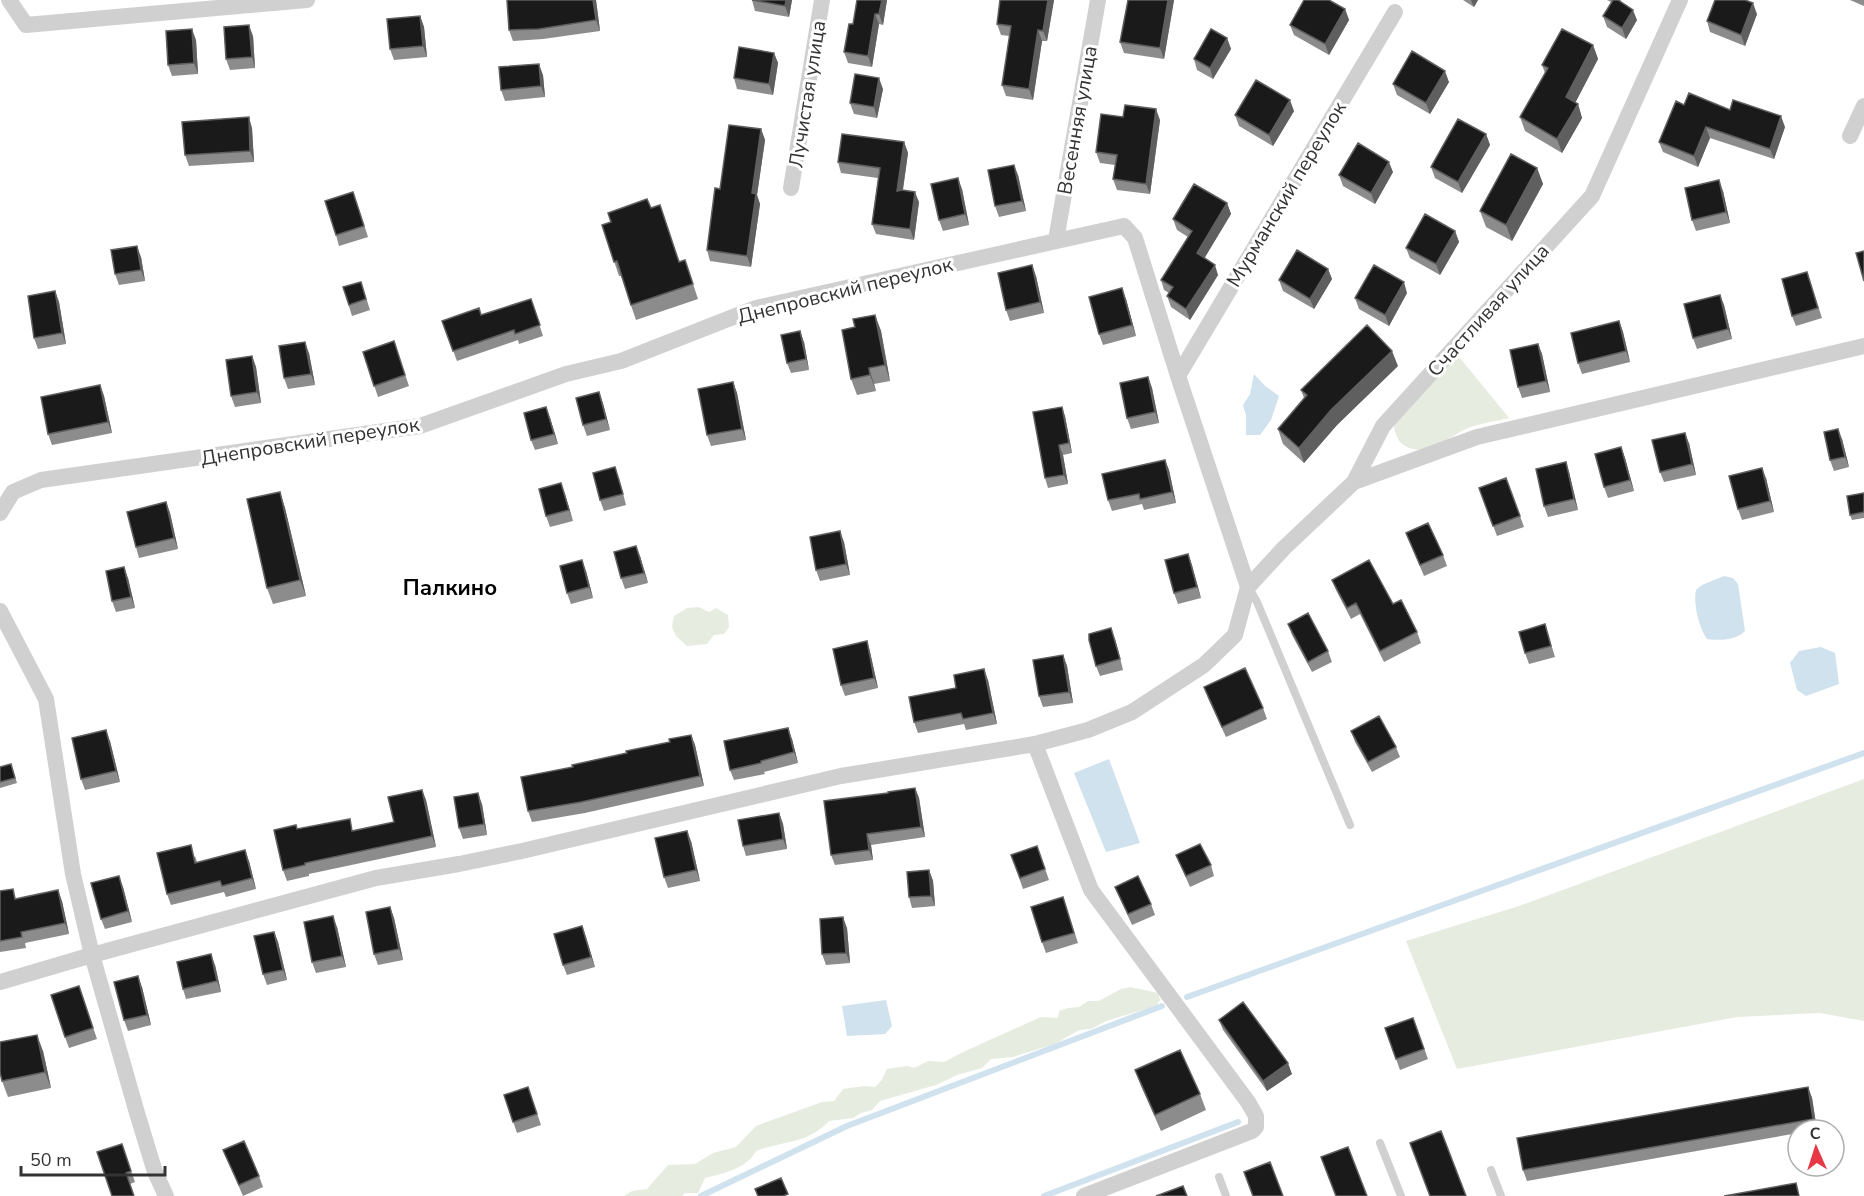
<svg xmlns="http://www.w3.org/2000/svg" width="1864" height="1196" font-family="'Nunito Sans',sans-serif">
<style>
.green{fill:#e6ecdf}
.water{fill:#cfe2ee}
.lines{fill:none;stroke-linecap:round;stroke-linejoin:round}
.stream{stroke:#cfe2ee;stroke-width:6}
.lane{stroke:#d0d0d0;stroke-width:8}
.street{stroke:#d0d0d0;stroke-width:16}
.wall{fill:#8c8c8c}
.shaded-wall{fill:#5f5f5f}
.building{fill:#1a1a1a;stroke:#5f5f5f;stroke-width:1.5}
.labels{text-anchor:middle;stroke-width:6;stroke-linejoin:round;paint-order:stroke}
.street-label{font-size:20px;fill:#333;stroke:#fff}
.quarter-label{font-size:22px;font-weight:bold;fill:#000;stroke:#fff}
</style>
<rect width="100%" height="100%" fill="#fff"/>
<path class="green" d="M1460,358L1509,418C1496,421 1481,423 1468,428C1455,433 1444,445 1431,448C1411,453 1396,446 1394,426L1449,360Z
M699,607L709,612L716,608L728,615L729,627L724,634L714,635L707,644L687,646L676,636L672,627L674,616L687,608Z
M1864,779V1021L1820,1013L1737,1017L1457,1069L1406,941L1519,906Z
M1130,987L1158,993L1160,1000L1156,1006L1106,1021L1091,1029L1079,1030L1055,1044L1038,1049L1013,1057L991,1059L982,1068L957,1075L936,1085L880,1101L872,1110L861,1113L853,1118L829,1121C808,1144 782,1141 756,1151C746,1169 724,1173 705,1178L698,1193H685L682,1196H624L632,1191L647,1189L668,1165L695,1164L713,1153L736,1147L756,1126L822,1102L834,1101L843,1089L864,1086L875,1087L881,1081L887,1069L907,1066L914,1068L928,1061L944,1062L961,1053L1041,1017L1058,1018L1059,1011L1068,1008L1079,1007L1088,1001H1099L1121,989Z"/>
<path class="water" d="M1254,374L1265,386L1279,396L1271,420L1260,435H1246V415L1243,405L1250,394Z
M1724,576L1733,578L1738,584L1745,631C1736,640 1720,641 1707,639C1699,628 1693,604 1696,590L1702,585Z
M1821,647L1835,653L1839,684L1806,696L1797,690L1790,663L1799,651Z
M1109,759L1140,843L1106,852L1074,773Z
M886,1000L892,1026L885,1034L847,1036L842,1006Z"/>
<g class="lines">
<path class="stream" d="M1187,997L1864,753
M701,1196L847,1126L1162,1006
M1044,1196L1238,1122"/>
<path class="lane" d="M1249,588L1257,602L1350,825
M1380,1143L1401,1196
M1491,1170L1501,1196
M1219,1177L1226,1196"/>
<path class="street" d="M9,0L26,25L307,0
M1850,136L1864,106
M791,188L822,0
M1056,240L1098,0
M1178,376L1395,12
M1354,482L1477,437L1864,346
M0,513L13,492L41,480L420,426L566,374L621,361L756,308L1124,226L1135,238L1178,376L1248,587
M0,611L46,699L73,874L92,955L137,1113L155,1172L166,1196
M1035,744L1091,890L1248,1102L1256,1116V1127L1252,1131L1084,1196
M0,982L92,955L376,878L459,864L522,851L841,776L1035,744L1088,730L1132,712L1204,665L1235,635L1248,587L1284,548L1354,482L1383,426L1592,196L1680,0"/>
</g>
<path class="wall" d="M596,0L600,31L543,39L513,41L509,30Z
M752,0H792L789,17L755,11Z
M857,0H887L883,25L879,24L872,67L848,63L844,52L853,24Z
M1000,0H1054L1047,41H1042L1033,100L1006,96L1002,85L1010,36L1001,35L997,24Z
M1174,0L1164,59L1124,53L1120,42Z
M1463,0H1478L1474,7Z
M1607,0H1621L1620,2L1637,20L1626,39L1607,27L1603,16L1611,2Z
M1850,0H1864V6Z
M1345,9L1349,20L1329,55L1294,35L1290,25Z
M1757,14L1745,46L1710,32L1707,21Z
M420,16L424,27L427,57L394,60L390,49Z
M253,36L255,68L230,70L226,59Z
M1227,38L1231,49L1213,79L1197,70L1194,59Z
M196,40L198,74L172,76L168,65Z
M1593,45L1598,59L1575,103L1578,104L1582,118L1562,153L1525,131L1520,117L1545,73L1542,65Z
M774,53L778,63L773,95L737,89L734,78Z
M543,75L545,97L505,101L501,90Z
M1449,82L1430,114L1397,95L1393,84Z
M883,89L877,118L854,114L850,103Z
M1684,105L1730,110L1785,127L1774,159L1710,138L1698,167L1663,152L1659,142Z
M1294,111L1273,146L1239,126L1235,115Z
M1123,117L1160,120L1150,194L1117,190L1113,179L1115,165L1100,163L1096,152Z
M252,128L254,162L189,166L185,155Z
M761,129L765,140L757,195L760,204L751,267L710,261L707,250L720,189Z
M1486,134L1490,145L1462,193L1435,178L1431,167Z
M904,142L908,153L903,190L919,202L914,240L876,234L872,224L878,178L841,173L838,162Z
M1537,168L1543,184L1512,241L1486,227L1480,211Z
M1393,172L1375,204L1343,186L1339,175Z
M1018,175L1026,211L999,217L995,206Z
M962,189L969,225L943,231L939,220Z
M1723,191L1730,223L1696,231L1692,220Z
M357,203L368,237L339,246L336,235Z
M1227,203L1231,214L1204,258L1218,275L1190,320L1171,307L1167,296L1169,293L1164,290L1161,280L1188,237L1177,230L1173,219Z
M651,208L680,262L690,275L698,299L636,320L621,276H619L602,225Z
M1455,231L1459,242L1440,275L1410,258L1406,248Z
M141,257L145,281L119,285L115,274Z
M1328,269L1332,279L1314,309L1283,291L1279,280Z
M1807,272L1822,318L1796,326L1792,316Z
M1036,276L1044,313L1010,321L1006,310Z
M361,282L370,310L352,316L343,287Z
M55,291L59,302L66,344L38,349L34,338Z
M1407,293L1389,326L1359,309L1355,298Z
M1720,295L1724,305L1732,339L1697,349L1693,338Z
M531,299L543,336L519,344L518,340L457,361L442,321L481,315Z
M1126,299L1136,336L1103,345L1099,334Z
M875,315L881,331L890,381L874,384L876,391L857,395L851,379L855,327Z
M1619,321L1623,332L1630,362L1582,374L1578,363Z
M394,342L409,386L378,397L363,352Z
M804,342L809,370L791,373L787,363Z
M1538,344L1542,354L1550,392L1522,398L1518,387Z
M309,353L315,385L288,389L284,378Z
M252,356L256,367L261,403L235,407L231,396Z
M1398,366L1337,425L1304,463L1283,444L1278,429L1304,398L1301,390Z
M1148,377L1152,388L1159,423L1131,429L1127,418Z
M733,382L737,393L746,440L711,446L707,435Z
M100,385L104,396L112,433L52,445L48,434Z
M599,392L610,430L587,436L583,425Z
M1065,416L1072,453L1063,455L1068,484L1048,488L1045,478Z
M550,418L558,444L535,450L531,440Z
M1842,439L1849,467L1834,471L1830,460Z
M1689,443L1696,475L1664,482L1660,472Z
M1621,447L1625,458L1634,491L1608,498L1604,487Z
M1165,460L1169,470L1176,503L1144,510L1142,504L1112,511L1108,500Z
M1569,472L1578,510L1548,517L1544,506Z
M619,478L626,505L604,511L600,500Z
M1766,478L1774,512L1742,520L1738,509Z
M561,483L573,521L550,527L546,516Z
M1479,488L1520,516L1524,527L1497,536Z
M280,492L285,508L306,596L273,604L267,588Z
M1864,493V518L1852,520L1850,515Z
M166,502L170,513L178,549L139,558L136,547Z
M1406,533L1443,555L1447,566L1424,576Z
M844,542L850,575L820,581L816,570Z
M1188,554L1201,598L1178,604L1174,593Z
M640,556L648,583L625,589L621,578Z
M586,571L593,598L571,604L567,593Z
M128,578L135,608L116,612L112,601Z
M1332,580L1417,632L1421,643L1384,662L1360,614L1351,619L1336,590Z
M1288,624L1328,651L1332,662L1312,672L1292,635Z
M1545,624L1555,657L1529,664L1525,653Z
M1115,639L1123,670L1100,676L1096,666Z
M867,641L870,652L878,688L845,696L841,685Z
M1063,655L1067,666L1073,703L1043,707L1039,696Z
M988,680L997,724L966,730L964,724L918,733L914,722L956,688Z
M1204,687L1263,708L1267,719L1226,737L1208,698Z
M1351,731L1396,747L1400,757L1372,772L1355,742Z
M691,735L695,745L704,786L585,813L532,822L528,811L573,767L670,742Z
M792,739L798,763L764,772L765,774L734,780L730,770Z
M110,741L120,782L85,790L81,779Z
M11,764L17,783L0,788V767Z
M915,788L919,798L925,837L871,845L873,860L835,865L831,855L888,793Z
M422,790L426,800L436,847L309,874V876L287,881L283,870L297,829L354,830L394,822Z
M482,804L487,835L463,839L459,828Z
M779,813L783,824L787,849L746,856L743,846Z
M691,841L700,881L668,888L664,877Z
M1037,846L1049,880L1023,889L1011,855Z
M1176,855L1211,865L1214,876L1190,887Z
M195,856L197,862L249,861L256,889L226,897L224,892L171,905L167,894Z
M929,870L933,881L935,906L912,908L909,897Z
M123,887L132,922L105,929L101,919Z
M1115,887L1151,904L1155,915L1132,925Z
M0,891L16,898L62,901L69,934L25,943L26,948L0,952Z
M1063,897L1078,943L1046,953L1042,942Z
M390,907L394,918L403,960L378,965L374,954Z
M582,926L595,967L567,975L563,965Z
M337,927L346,967L316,973L312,962Z
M847,928L850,963L826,965L822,954Z
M274,932L278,942L287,980L267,985L263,974Z
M215,965L221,992L186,999L183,989Z
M79,986L97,1039L69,1048L65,1037Z
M142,987L151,1025L128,1031L124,1020Z
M1413,1018L1428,1059L1400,1070L1385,1028Z
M1219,1020L1292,1074L1267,1091L1223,1030Z
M43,1051L51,1088L8,1097L2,1081Z
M1135,1070L1200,1094L1206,1110L1161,1131L1141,1086Z
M528,1087L541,1125L517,1133L504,1095Z
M1808,1087L1812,1098L1817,1130H1798V1133L1527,1181L1523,1170Z
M122,1144L135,1182L130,1184L112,1196Z
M223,1150L259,1176L263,1187L243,1196Z"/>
<path class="shaded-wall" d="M593,0H596L600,31L596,20Z
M786,0H792L789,17L785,6Z
M882,0H887L883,25L879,14Z
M1048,0H1054L1047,41L1043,31Z
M1168,0H1174L1164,59L1160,48Z
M1471,0H1478L1474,7Z
M1753,3L1757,14L1745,46L1741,35Z
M1345,9L1349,20L1329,55L1325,44Z
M1633,10L1637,20L1626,39L1622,28Z
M875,14L879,24L872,67L868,56Z
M420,16L424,27L427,57L423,46Z
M249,25L253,36L255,68L252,57Z
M192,29L196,40L198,74L194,63Z
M1038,30L1042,41L1033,100L1029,89Z
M1227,38L1231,49L1213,79L1210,68Z
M1593,45L1598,59L1571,111L1566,97Z
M774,53L778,63L773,95L769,84Z
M539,64L543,75L545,97L541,86Z
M1445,71L1449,82L1430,114L1426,103Z
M879,78L883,89L877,118L874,107Z
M1290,100L1294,111L1273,146L1269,135Z
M1578,104L1582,118L1562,153L1557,139Z
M1156,109L1160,120L1150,194L1146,184Z
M1781,116L1785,127L1774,159L1770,149Z
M249,117L252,128L254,162L250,151Z
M1706,127L1710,138L1698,167L1694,156Z
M761,129L765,140L757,195L760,204L751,267L747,256L752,193Z
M1486,134L1490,145L1462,193L1458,182Z
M904,142L908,153L901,202L897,191Z
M1389,162L1393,172L1375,204L1371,193Z
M1014,165L1018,175L1026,211L1022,201Z
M1537,168L1543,184L1512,241L1506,225Z
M958,178L962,189L969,225L965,214Z
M1719,180L1723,191L1730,223L1726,212Z
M915,192L919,202L914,240L910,229Z
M1227,203L1231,214L1201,264L1197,253Z
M1455,231L1459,242L1440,275L1436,264Z
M137,246L141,257L145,281L141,270Z
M1032,265L1036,276L1044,313L1040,302Z
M1215,265L1218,275L1190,320L1186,309Z
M1328,269L1332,279L1314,309L1310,299Z
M1404,282L1407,293L1389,326L1385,315Z
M1122,288L1126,299L1136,336L1132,325Z
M55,291L59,302L66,344L62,333Z
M1720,295L1724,305L1732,339L1728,329Z
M875,315L881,331L890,381L885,365Z
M1619,321L1623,332L1630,362L1626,351Z
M800,331L804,342L809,370L806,359Z
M305,342L309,353L315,385L311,374Z
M1538,344L1542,354L1550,392L1546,381Z
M1392,351L1398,366L1337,425L1304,463L1299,448L1331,410Z
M252,356L256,367L261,403L257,392Z
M869,368L874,384L876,391L870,375Z
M1148,377L1152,388L1159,423L1155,412Z
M733,382L737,393L746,440L742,429Z
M100,385L104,396L112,433L108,422Z
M599,392L603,403L610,430L606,419Z
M546,407L550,418L558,444L554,434Z
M1062,407L1065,416L1072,453L1069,443Z
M1838,429L1842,439L1849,467L1845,457Z
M1685,433L1689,443L1696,475L1692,464Z
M1059,445L1063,455L1068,484L1064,475Z
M1621,447L1625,458L1634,491L1630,480Z
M1165,460L1169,470L1176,503L1172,492Z
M1566,462L1569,472L1578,510L1574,499Z
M1762,468L1766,478L1774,512L1770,501Z
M561,483L565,494L573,521L569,510Z
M280,492L285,508L306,596L300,580Z
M166,502L170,513L178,549L174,538Z
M840,531L844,542L850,575L846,564Z
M636,546L640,556L648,583L644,573Z
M1188,554L1192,565L1201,598L1197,587Z
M582,560L586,571L593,598L589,587Z
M124,567L128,578L135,608L131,597Z
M1111,628L1115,639L1123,670L1120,659Z
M867,641L870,652L878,688L874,678Z
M1063,655L1067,666L1073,703L1069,692Z
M984,669L988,680L997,724L993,713Z
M788,728L792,739L798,763L794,752Z
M106,730L110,741L120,782L116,771Z
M691,735L695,745L704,786L700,776Z
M915,788L919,798L925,837L921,827Z
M422,790L426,800L436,847L432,836Z
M478,793L482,804L487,835L484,824Z
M779,813L783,824L787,849L783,839Z
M687,831L691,841L700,881L696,870Z
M867,834L871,845L873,860L869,850Z
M245,850L249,861L256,889L252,878Z
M929,870L933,881L935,906L931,896Z
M119,876L123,887L132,922L128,911Z
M58,890L62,901L69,934L65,923Z
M390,907L394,918L403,960L399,949Z
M333,916L337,927L346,967L342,956Z
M843,917L847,928L850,963L846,953Z
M582,926L586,937L595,967L591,957Z
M274,932L278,942L287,980L283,970Z
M211,954L215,965L221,992L217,981Z
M138,976L142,987L151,1025L147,1015Z
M37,1035L43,1051L51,1088L45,1072Z
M1288,1063L1292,1074L1267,1091L1263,1081Z
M1808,1087L1812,1098L1817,1130L1813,1119Z"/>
<path class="building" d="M507,0H593L596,20L539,29L509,30Z
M752,0H786L785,6Z
M857,0H882L879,14H875L868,56L844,52L849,24H853Z
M1000,0H1048L1043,31L1038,30L1029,89L1002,85L1011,26L997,24Z
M1128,0H1168L1160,48L1120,42Z
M1304,0H1329L1345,9L1325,44L1290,25Z
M1613,0H1618L1633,10L1622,28L1603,16Z
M1715,0H1745L1753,3L1741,35L1707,21Z
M420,16L423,46L390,49L387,19Z
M249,25L252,57L226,59L224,27Z
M192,29L194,63L168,65L166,31Z
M1211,29L1227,38L1210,68L1194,59Z
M1562,29L1593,45L1566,97L1578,104L1557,139L1520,117L1548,68L1542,65Z
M739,47L774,53L769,84L734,78Z
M1412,51L1445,71L1426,103L1393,84Z
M539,64L541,86L501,90L499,67Z
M855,74L879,78L874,107L850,103Z
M1256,80L1290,100L1269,135L1235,115Z
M1689,93L1730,110L1733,100L1781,116L1770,149L1706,127L1694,156L1659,142L1676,101L1684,105Z
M1125,105L1156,109L1146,184L1113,179L1117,155L1096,152L1101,114L1123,117Z
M249,117L250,151L185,155L182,122Z
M1458,119L1486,134L1458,182L1431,167Z
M729,125L761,129L752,193L756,194L747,256L707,250L715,188L720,189Z
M842,134L904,142L897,191L902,190L915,192L910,229L872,224L880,168L838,162Z
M1358,143L1389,162L1371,193L1339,175Z
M1511,154L1537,168L1506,225L1480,211Z
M1014,165L1022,201L995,206L988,170Z
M958,178L965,214L939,220L931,184Z
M1719,180L1726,212L1692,220L1685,188Z
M1194,184L1227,203L1197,253L1215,265L1186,309L1167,296L1173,287L1161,280L1192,231L1173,219Z
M353,192L364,226L336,235L325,201Z
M647,199L651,208L660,205L679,262L685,260L693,284L631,305L617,261L614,262L602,225L611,222L608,213Z
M1425,214L1455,231L1436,264L1406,248Z
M137,246L141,270L115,274L111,250Z
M1297,250L1328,269L1310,299L1279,280Z
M1864,251V281L1856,253Z
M1032,265L1040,302L1006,310L998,273Z
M1374,265L1404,282L1385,315L1355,298Z
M1807,272L1818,308L1792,316L1782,279Z
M361,282L366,299L349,305L343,287Z
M1122,288L1132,325L1099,334L1089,297Z
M55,291L62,333L34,338L28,296Z
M1720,295L1728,329L1693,338L1684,304Z
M531,299L540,325L515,334L514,330L453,351L442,321L479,308L481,315Z
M875,315L885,365L869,368L870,375L851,379L842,330L855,327L853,319Z
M1619,321L1626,351L1578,363L1571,333Z
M1367,325L1392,351L1331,410L1299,448L1278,429L1307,395L1301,390Z
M800,331L806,359L787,363L781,335Z
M394,341L405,375L374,386L363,352Z
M305,342L311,374L284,378L279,346Z
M1538,344L1546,381L1518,387L1510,350Z
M252,356L257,392L231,396L226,360Z
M1148,377L1155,412L1127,418L1120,383Z
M733,382L742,429L707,435L698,389Z
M100,385L108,422L48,434L41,397Z
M599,392L606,419L583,425L576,398Z
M546,407L554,434L531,440L524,413Z
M1062,407L1069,443L1059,445L1064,475L1045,478L1033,412Z
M1838,429L1845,457L1830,460L1824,432Z
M1685,433L1692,464L1660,472L1652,440Z
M1621,447L1630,480L1604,487L1595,454Z
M1165,460L1172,492L1140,499L1139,494L1108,500L1102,474Z
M1566,462L1574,499L1544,506L1536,469Z
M615,467L623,494L600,500L593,473Z
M1762,468L1770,501L1738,509L1729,476Z
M1506,478L1520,516L1493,526L1479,488Z
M561,483L569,510L546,516L539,489Z
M280,492L300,580L267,588L247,499Z
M1864,493V512L1850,515L1847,496Z
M166,502L174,538L136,547L127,512Z
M1428,523L1443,555L1420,565L1406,533Z
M840,531L846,564L816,570L810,537Z
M636,546L644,573L621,578L614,552Z
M1188,554L1197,587L1174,593L1165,560Z
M582,560L589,587L567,593L560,566Z
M1369,560L1393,604L1401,600L1417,632L1380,651L1356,603L1347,608L1332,580Z
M124,567L131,597L112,601L106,571Z
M1308,613L1328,651L1308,662L1288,624Z
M1545,624L1551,646L1525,653L1519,632Z
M1111,628L1120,659L1096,666L1089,640V634Z
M867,641L874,678L841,685L833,649Z
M1063,655L1069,692L1039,696L1033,660Z
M1245,668L1263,708L1222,727L1204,687Z
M984,669L993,713L963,719L961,713L914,722L909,697L956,688L954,675Z
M1379,716L1396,747L1368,762L1351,731Z
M788,728L794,752L761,761V763L730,770L724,741Z
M106,730L116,771L81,779L72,738Z
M691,735L700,776L581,802L528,811L521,777L573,767L572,765L627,753L626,751L670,742L669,739Z
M11,764L15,778L0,782V767Z
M915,788L921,827L867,834L869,850L831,855L824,801L888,793V792Z
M422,790L432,836L305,863V865L283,870L274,830L296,825L297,829L350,819L352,831L394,822L388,797Z
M478,793L484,824L459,828L454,797Z
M779,813L783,839L743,846L738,820Z
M687,831L696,870L664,877L655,838Z
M1200,844L1211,865L1186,876L1176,855Z
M191,845L195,863L245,850L252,878L222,886L220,881L167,894L157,853Z
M1037,846L1045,869L1020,878L1011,855Z
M929,870L931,896L909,897L907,872Z
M119,876L128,911L101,919L91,883Z
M1138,876L1151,904L1128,914L1115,887Z
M13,889L15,899L58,890L65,923L21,932L22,937L0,941V891Z
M1063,897L1074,933L1042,942L1031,907Z
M390,907L399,949L374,954L366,912Z
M333,916L342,956L312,962L304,922Z
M843,917L846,953L822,954L820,919Z
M582,926L591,957L563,965L554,934Z
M274,932L283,970L263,974L254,936Z
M211,954L217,981L183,989L177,962Z
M138,976L147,1015L124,1020L114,982Z
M79,986L93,1028L65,1037L51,995Z
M1243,1002L1288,1063L1263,1081L1219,1020Z
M1413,1018L1424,1049L1396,1059L1385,1028Z
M37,1035L45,1072L2,1081L0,1072V1042Z
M1180,1050L1200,1094L1155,1115L1135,1070Z
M528,1087L537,1114L513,1122L504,1095Z
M1808,1087L1813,1119L1523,1170L1517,1138Z
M1441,1131L1466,1196H1430L1410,1143Z
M244,1141L259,1176L239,1185L223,1150Z
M122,1144L131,1171L126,1173L134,1196H112L97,1152Z
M1348,1147L1367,1196H1336L1321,1157Z
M1270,1162L1283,1196H1253L1244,1172Z
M781,1178L788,1194L783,1196H758L755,1189Z
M1796,1183L1799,1196H1724Z
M1183,1186L1187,1196H1156Z"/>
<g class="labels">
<g class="street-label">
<text transform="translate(807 94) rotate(-81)" y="7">Лучистая улица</text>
<text transform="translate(1077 120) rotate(-80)" y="7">Весенняя улица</text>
<text transform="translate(1286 194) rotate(-59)" y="7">Мурманский переулок</text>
<text transform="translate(845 290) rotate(-14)" y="7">Днепровский переулок</text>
<text transform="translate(1488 310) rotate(-48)" y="7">Счастливая улица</text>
<text transform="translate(310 441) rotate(-9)" y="7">Днепровский переулок</text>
</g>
<g class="quarter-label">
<text x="450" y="595">Палкино</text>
</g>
</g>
<g transform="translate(1816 1148) rotate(357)"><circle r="28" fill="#ffffff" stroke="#adadad" stroke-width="1.5"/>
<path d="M0-4.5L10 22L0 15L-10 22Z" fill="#e63946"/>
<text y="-9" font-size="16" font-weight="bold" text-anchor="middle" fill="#333333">С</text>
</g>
<path d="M21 1166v9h144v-9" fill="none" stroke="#333333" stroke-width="3"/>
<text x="30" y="1166" font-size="18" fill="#333333" stroke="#ffffff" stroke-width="4.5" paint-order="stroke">50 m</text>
</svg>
